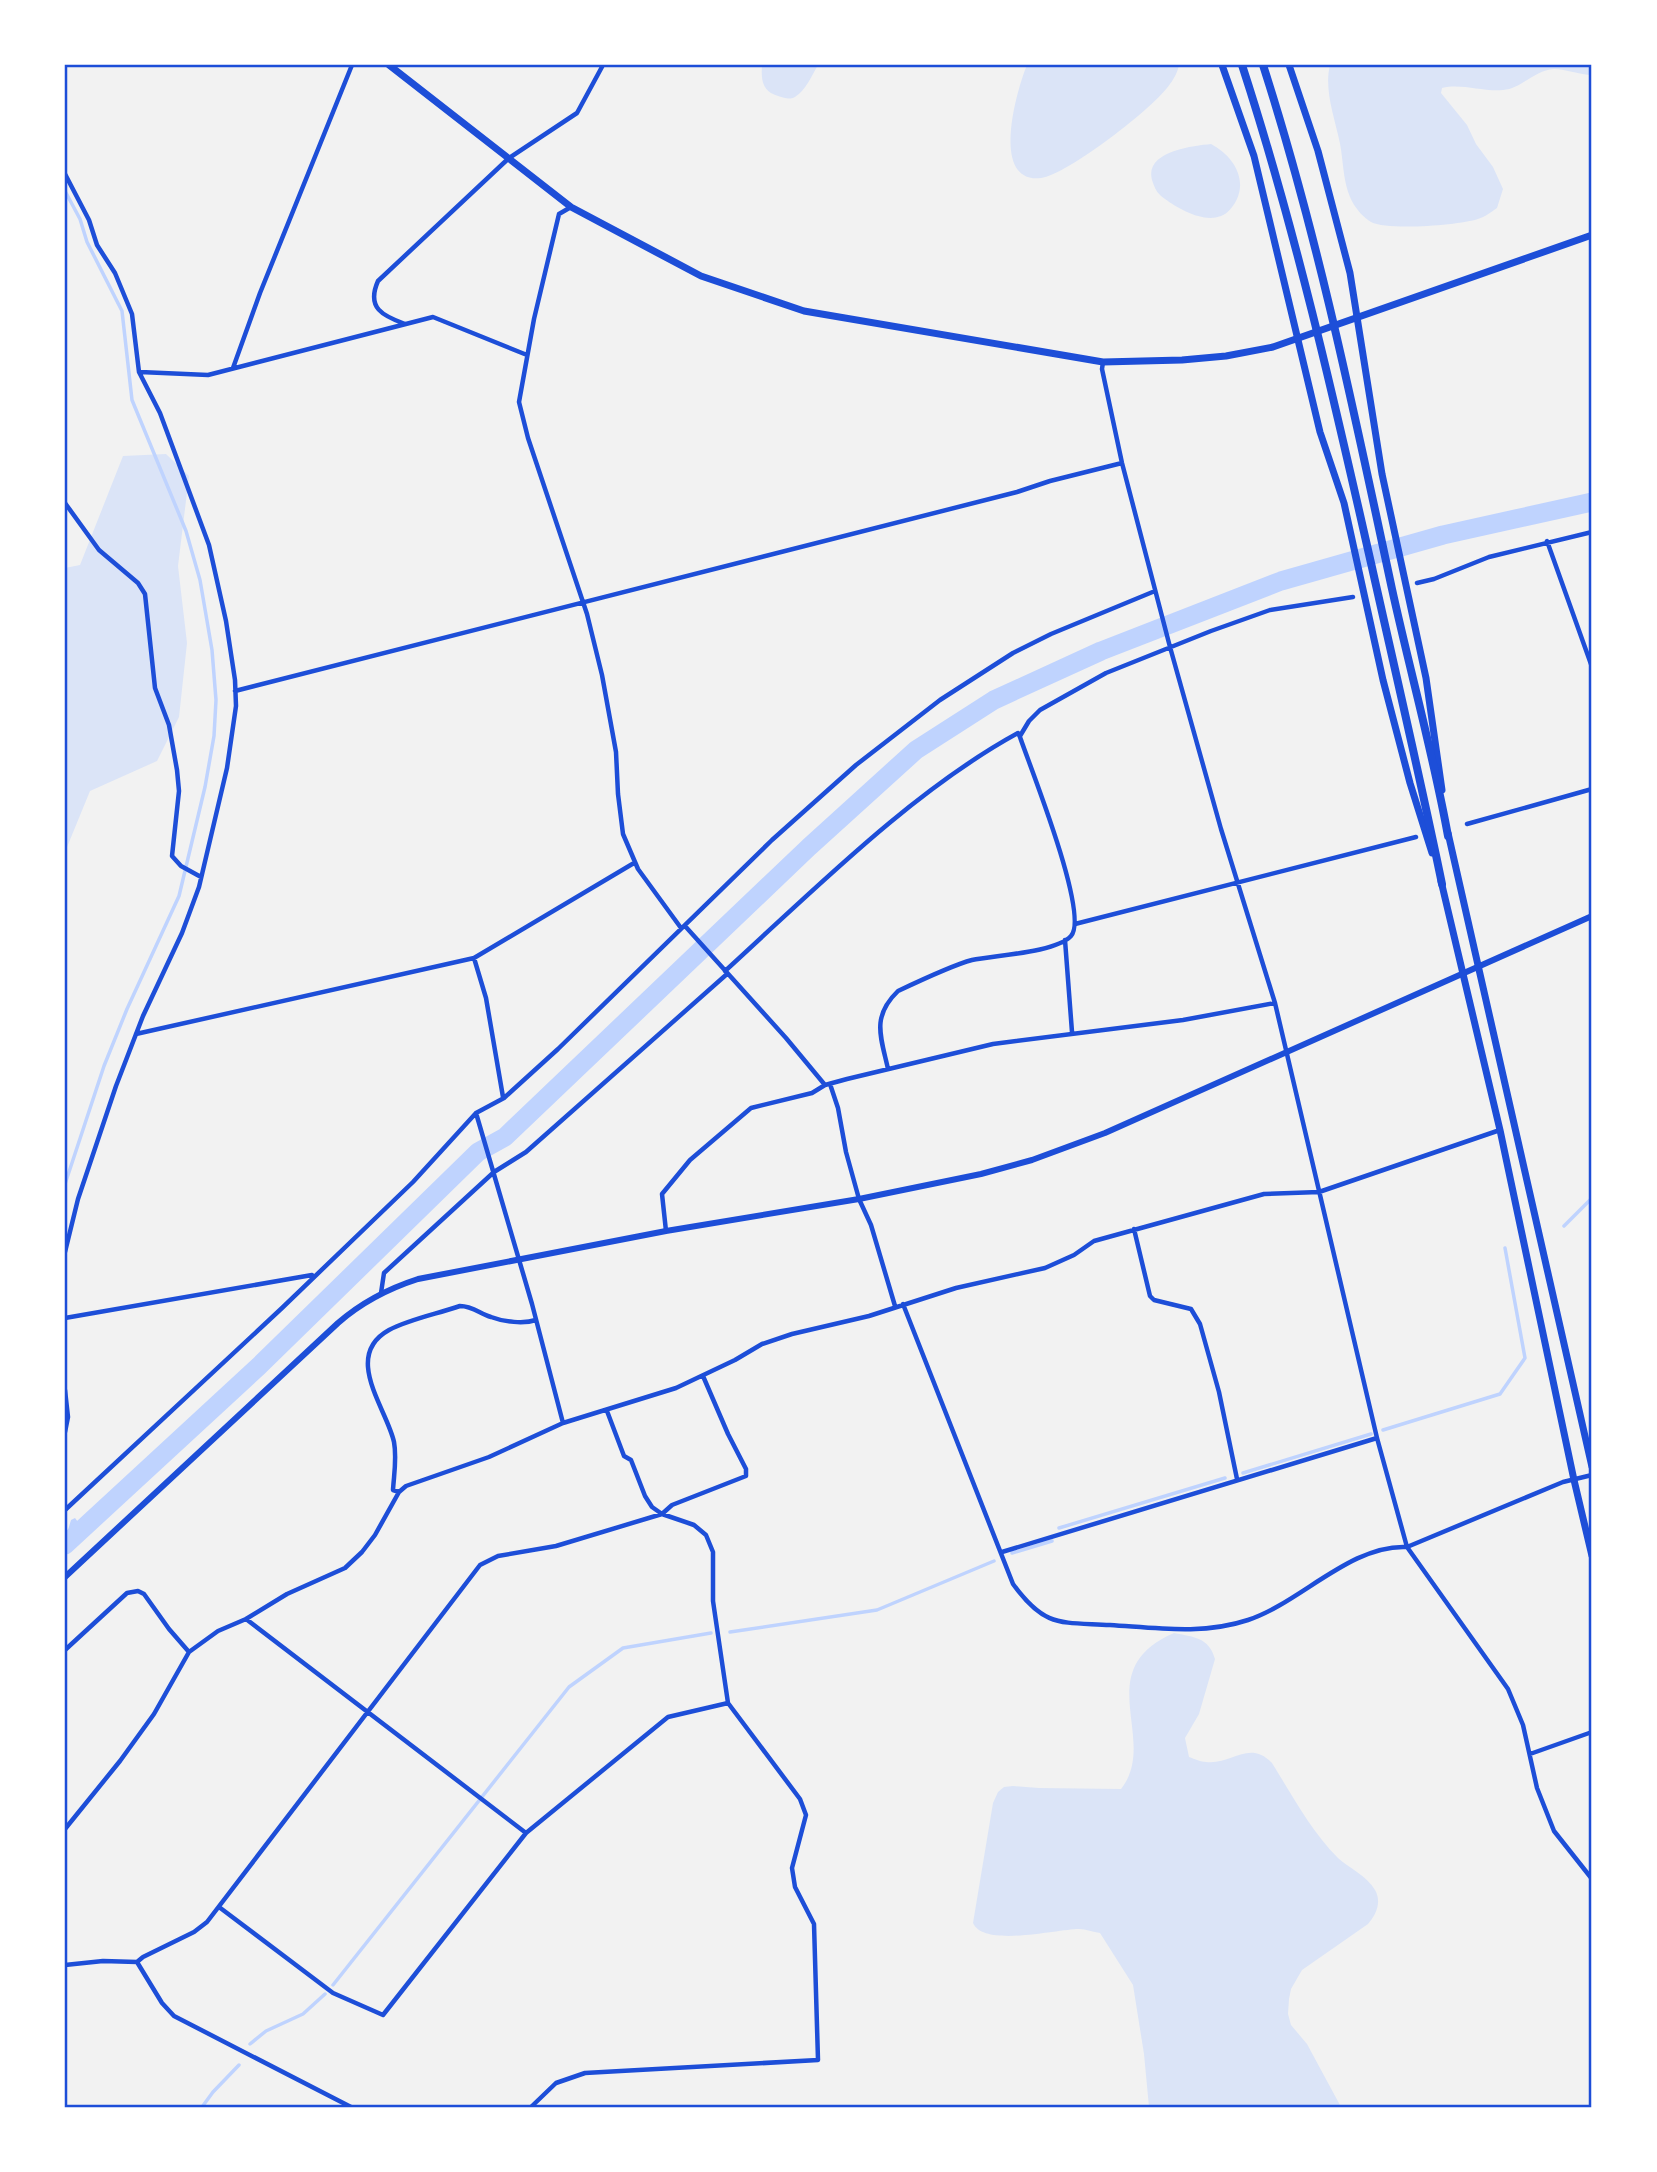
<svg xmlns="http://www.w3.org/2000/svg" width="1657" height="2172" font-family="'Playfair Display',serif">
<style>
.green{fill:#dbe4f7}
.water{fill:#bfd3fe}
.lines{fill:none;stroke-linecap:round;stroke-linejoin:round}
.stream{stroke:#bfd3fe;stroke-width:3.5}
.river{stroke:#bfd3fe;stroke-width:19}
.minor{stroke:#1d4ed8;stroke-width:4.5}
.secondary{stroke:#1d4ed8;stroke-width:6}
.primary{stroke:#1d4ed8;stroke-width:7}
.trunk{stroke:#1d4ed8;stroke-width:7}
.motorway{stroke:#1d4ed8;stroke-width:8}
.neatline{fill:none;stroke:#1d4ed8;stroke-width:2.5}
</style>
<rect width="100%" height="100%" fill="#f2f2f2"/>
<path class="green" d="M762,65H818C812,75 806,90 795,97C789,100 785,98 778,96C762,91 761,80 762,65Z
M1027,65H1179C1178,71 1174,79 1170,84C1155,107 1067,175 1041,178C989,184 1017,89 1027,65Z
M1330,65H1592V75C1580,75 1566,69 1554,69C1535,70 1522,88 1503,90C1483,92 1461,83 1442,88L1441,93L1467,125L1476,144L1493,167L1503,189L1497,208C1491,212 1485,217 1478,219C1460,225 1388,231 1371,222C1364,218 1357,210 1353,203C1342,183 1344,160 1339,139C1334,116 1324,89 1330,65Z
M1211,144C1232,155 1248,178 1236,201C1233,207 1227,214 1221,216C1203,223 1179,209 1165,199C1158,194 1156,191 1153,183C1141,152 1191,146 1211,144Z
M166,454L189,476L178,566L187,643L179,717L157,761L90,791L65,852V568L80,565L123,456Z
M1174,1633C1193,1637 1209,1637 1215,1659L1199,1714L1185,1738L1189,1757C1195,1759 1201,1762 1206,1762C1232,1765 1249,1739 1272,1763C1292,1795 1311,1831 1338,1858C1349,1868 1367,1876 1375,1890C1382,1902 1376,1915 1368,1924L1302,1970L1291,1989L1289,1999L1288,2014L1291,2025L1307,2044L1341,2107H1149L1144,2054L1133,1985L1100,1933C1093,1932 1086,1929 1079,1929C1057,1929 984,1948 973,1923L993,1803L998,1792L1004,1787L1013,1786L1039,1788L1121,1789C1160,1740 1088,1670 1174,1633Z"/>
<path class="water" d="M75,1518L81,1526L70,1535L69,1548L65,1551V1531L68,1530L71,1520Z"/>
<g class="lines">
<path class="stream" d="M65,191L80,219L87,242L122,311L132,400L186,531L200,580L212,650L216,700L214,736L205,787L179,896L127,1009L104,1066L65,1184
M1564,1226L1592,1198
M1383,1430L1500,1394L1525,1358L1505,1248
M1243,1473L1371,1434
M1059,1528L1225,1478
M1012,1553L1052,1541
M730,1632L877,1610L994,1561
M333,1985L569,1687L623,1648L711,1633
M250,2044L266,2031L303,2014L325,1994
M202,2107L213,2092L239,2065"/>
<path class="river" d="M65,1545L259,1366L478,1152L505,1137L809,847L916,750L994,700L1101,651L1281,581L1443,535L1592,502"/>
<path class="minor" d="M65,174L89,220L97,245L115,273L132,314L139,372L160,413L209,545L226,621L235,680L236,706L227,768L199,887L182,933L143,1016L116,1086L78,1199L65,1252
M571,207L559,214L534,319L519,402L528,438L587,614L602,675L616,752L618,794L623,834L638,869L681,928
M405,324C383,316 366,308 378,281L509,158L577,113L603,65
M1103,362L1102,369L1122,463L1170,647L1221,829L1275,1003L1377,1438L1407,1547L1508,1689L1523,1725L1537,1788L1554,1831L1592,1879
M233,368L260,293L352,65
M140,372L208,375L433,317L527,355
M65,503L99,550L138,583L145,594L155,688L169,725L177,770L179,791L172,856L181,866L201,877
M1547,541L1592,667
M1417,583L1434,579L1489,557L1592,532
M235,691L1017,492L1050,481L1122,463
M1020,736L1029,721L1040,710L1106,673L1211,631L1270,610L1353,597
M1467,824L1592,789
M1075,924L1416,837
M685,926L786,1038L825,1085
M1065,940L1072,1032
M474,958L486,998L503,1097
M725,971C814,890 912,791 1018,733L1020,737
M136,1034L474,958L634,863
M888,1069C881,1037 871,1017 898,991C917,982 953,965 972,960C995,955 1055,953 1071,936C1090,915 1030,767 1020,737
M830,1084L838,1108L846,1152L859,1199L871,1225L895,1306
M476,1113L532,1304L563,1423
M1134,1229L1150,1296L1154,1300L1191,1309L1200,1324L1219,1392L1237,1479
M666,1231L662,1194L690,1160L751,1108L812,1093L825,1085L847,1079L993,1044L1183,1020L1275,1003
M381,1293L384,1273L494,1172L526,1152L727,974
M903,1304L1013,1584C1045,1628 1060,1622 1110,1625C1157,1628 1203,1635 1248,1620C1300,1603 1351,1544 1407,1547L1563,1482L1592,1475
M65,1318L312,1275
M65,1390L68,1417L65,1432
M399,1492L393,1490C394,1474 397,1458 394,1442C387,1409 342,1356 389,1330C410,1319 437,1314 460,1306C473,1306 480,1314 491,1317C504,1322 524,1324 536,1320
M65,1510L282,1308L413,1182L476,1113L504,1098L558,1049L772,840L856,765L940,700L1013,653L1051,634L1155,591
M1002,1552L1377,1438
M246,1619L526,1833
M65,1650L127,1593L138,1591L144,1594L169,1629L189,1652
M1530,1754L1592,1732
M65,1829L120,1761L154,1714L189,1652L218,1631L246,1619L287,1594L345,1568L362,1552L375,1535L399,1492L406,1486L489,1457L563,1423L676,1388L735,1360L762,1344L792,1334L869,1316L956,1288L1045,1268L1074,1255L1094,1241L1264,1194L1319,1192L1500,1130
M219,1907L333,1993L383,2015L526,1833L668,1717L728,1703
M137,1962L162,2003L174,2016L351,2107
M65,1965L103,1961L137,1962L143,1957L194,1932L207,1922L480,1565L498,1556L556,1546L662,1514L672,1505L746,1476V1469L728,1434L703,1376
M531,2107L556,2083L585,2073L818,2060L814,1924L795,1887L792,1868L806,1815L800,1799L728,1703L713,1601V1552L706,1535L694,1525L662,1514L652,1507L645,1496L631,1460L624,1456L607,1411"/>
<path class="secondary" d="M65,1577L338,1323C362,1302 387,1289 418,1279L666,1231L859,1199L981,1174L1032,1160L1105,1133L1592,916"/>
<path class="primary" d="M389,65L571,207L701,276L804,311L1103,362L1182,360L1226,356L1273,347L1592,235"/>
<path class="trunk" d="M1222,65L1254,156L1320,432L1344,503L1383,680L1410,783L1432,853
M1289,65L1318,151L1350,273L1382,474L1426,678L1442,790
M1448,833L1592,1467
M1441,881L1500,1130L1574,1480L1592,1556"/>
<path class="motorway" d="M1242,65C1295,228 1333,395 1371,563C1395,670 1420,777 1442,884
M1263,65C1318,236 1354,412 1392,589C1410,671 1433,753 1448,836"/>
</g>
<rect width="1657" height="2172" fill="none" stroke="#ffffff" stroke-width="133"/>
<rect x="66" y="66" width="1524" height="2040" class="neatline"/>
</svg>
